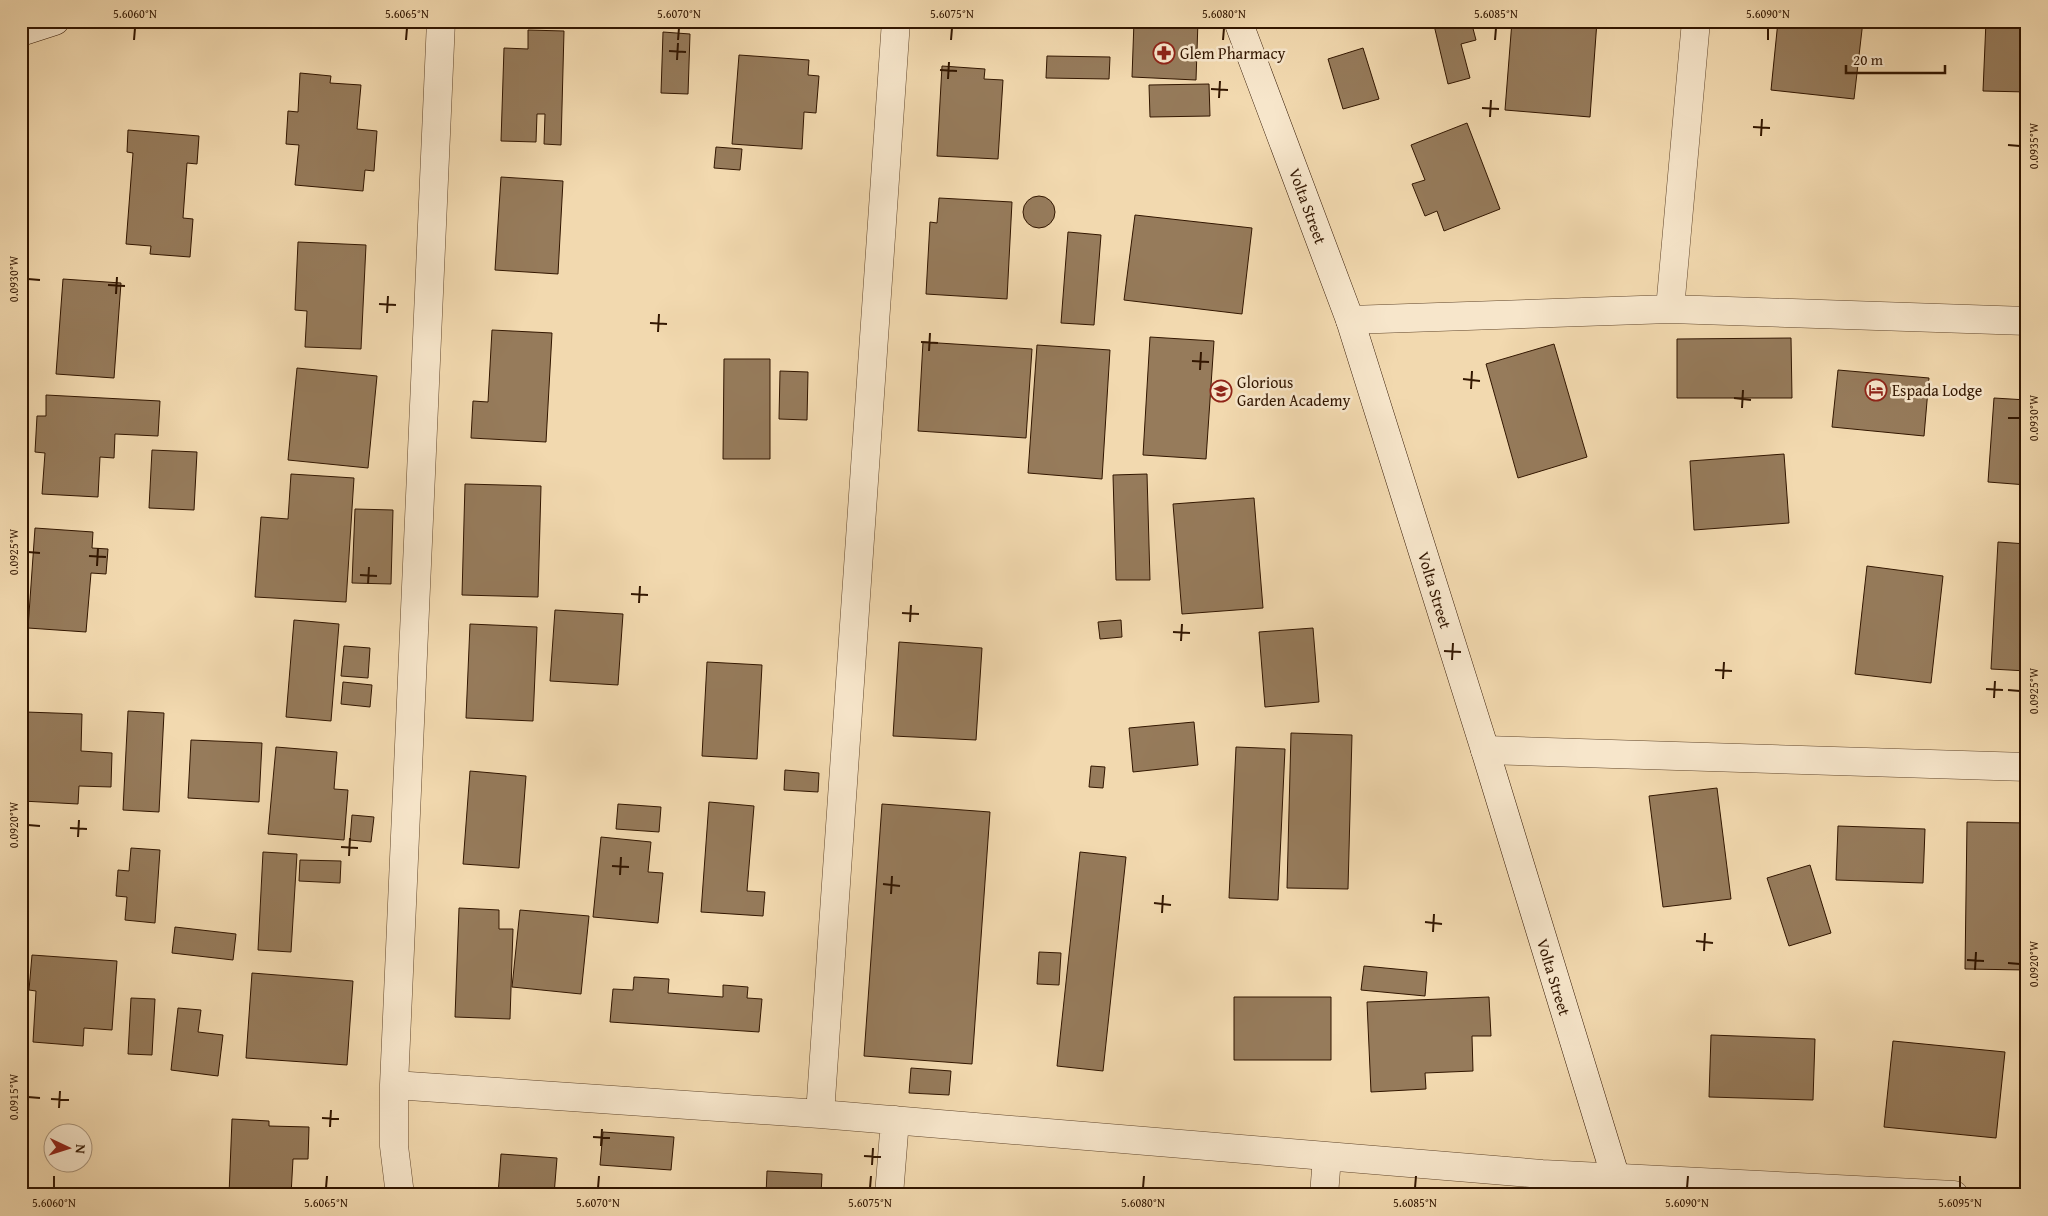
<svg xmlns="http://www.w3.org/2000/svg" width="2048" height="1216" font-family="'Gentium Book Plus',serif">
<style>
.building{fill:#967b5b;stroke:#321600}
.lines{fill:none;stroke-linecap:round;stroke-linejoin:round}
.street-casing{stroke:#62472c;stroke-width:29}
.secondary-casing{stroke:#321600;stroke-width:29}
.street{stroke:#f7e6cb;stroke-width:28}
.secondary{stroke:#f7e6cb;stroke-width:28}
.ticks{fill:none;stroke:#321600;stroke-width:2}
.labels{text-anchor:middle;stroke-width:5;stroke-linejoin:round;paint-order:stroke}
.poi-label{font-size:16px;fill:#321600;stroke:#f7e6cb;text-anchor:start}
.street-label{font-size:16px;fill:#321600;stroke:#f7e6cb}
.neatline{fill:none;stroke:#321600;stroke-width:2}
.ticks-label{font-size:12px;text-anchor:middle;fill:#321600}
</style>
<rect width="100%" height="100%" fill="#f2d9af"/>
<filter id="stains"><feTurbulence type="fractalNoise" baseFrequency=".004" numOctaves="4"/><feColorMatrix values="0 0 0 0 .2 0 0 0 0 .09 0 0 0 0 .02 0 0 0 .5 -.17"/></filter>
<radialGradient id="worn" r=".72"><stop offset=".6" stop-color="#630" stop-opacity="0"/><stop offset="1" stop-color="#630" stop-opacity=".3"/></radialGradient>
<path class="building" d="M1134,21H1198L1196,80L1132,77Z
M1433,21H1471L1476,40L1461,44L1470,78L1448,84Z
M1512,21H1597L1590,117L1505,110Z
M1778,21H1863L1854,99L1771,90Z
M1986,21H2027V92L1983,91Z
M528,30L564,31L561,145L544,144L545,114H537L536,142L501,141L504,48L528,49Z
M663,32L690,34L688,94L661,93Z
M1363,48L1379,99L1343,109L1328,59Z
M739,55L809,60L808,75L819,76L816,113L804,112L802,149L732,144Z
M1047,56L1110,57L1109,79L1046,78Z
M942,66L985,69L984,79L1003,80L998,159L937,156Z
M300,73L331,76L330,83L361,85L357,129L377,131L374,171L365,170L363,191L295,185L299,145L286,144L288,111L298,112Z
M1209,84L1210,116L1150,117L1149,85Z
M1467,123L1500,209L1444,231L1437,211L1425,216L1412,184L1425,180L1411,145Z
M128,130L199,136L197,164L187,163L183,218L193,219L190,257L150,254L151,246L126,244L133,153L127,152Z
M716,147L742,149L740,170L714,168Z
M501,177L563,181L558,274L495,270Z
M1023 212a16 16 0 1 1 32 0a16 16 0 1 1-32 0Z
M939,198L1012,202L1007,299L926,294L930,222L937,223Z
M1135,215L1252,228L1242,314L1124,300Z
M1068,232L1101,235L1094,325L1061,323Z
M298,242L366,245L361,349L305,347L307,311L295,310Z
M63,279L121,283L114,378L56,374Z
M492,330L552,333L546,442L471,438L473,401L488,402Z
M1150,337L1214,341L1206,459L1143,455Z
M1791,338L1792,398H1677V339Z
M923,342L1032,349L1026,438L918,431Z
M1554,344L1587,457L1518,478L1486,364Z
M1037,345L1110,350L1102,479L1028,473Z
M724,359H770V459H723Z
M297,368L377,376L368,468L288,460Z
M1838,370L1929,378L1924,436L1832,427Z
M780,371L808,372L807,420L779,419Z
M46,395L160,401L158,436L115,434L114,458L100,457L98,497L42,494L45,453L35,452L37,416H46Z
M1994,398L2027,400V485L1988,482Z
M152,450L197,452L194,510L149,508Z
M1784,454L1789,523L1694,530L1690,461Z
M291,474L354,478L346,602L255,597L261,517L288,519Z
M1147,474L1150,580H1116L1113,475Z
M465,484L541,486L538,597L462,595Z
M1254,498L1263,608L1182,614L1173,504Z
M355,509L393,510L391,584L352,583Z
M35,528L93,532L92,548L108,549L106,574L91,573L86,632L28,628Z
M1998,542L2027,544V671L1991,669Z
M1867,566L1943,576L1931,683L1855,674Z
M555,610L623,614L618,685L550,681Z
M294,620L339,624L331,721L286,717Z
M1121,620L1122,637L1100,639L1098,622Z
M470,624L537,627L533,721L466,718Z
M1313,628L1319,702L1265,707L1259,632Z
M899,642L982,648L976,740L893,736Z
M344,646L370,648L368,678L341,676Z
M707,662L762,665L757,759L702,756Z
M343,682L372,685L370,707L341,704Z
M128,711L164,713L159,812L123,810Z
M26,712L82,714L81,751L112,753L111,787L79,786L78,804L22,801Z
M1194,722L1198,765L1133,772L1129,728Z
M1291,733L1352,735L1348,889L1287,888Z
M191,740L262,743L259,802L188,798Z
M276,747L337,752L334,789L348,790L344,840L268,834Z
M1236,747L1285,749L1278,900L1229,898Z
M1091,766L1105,767L1103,788L1089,787Z
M785,770L819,773L818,792L784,790Z
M470,771L526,776L519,868L463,864Z
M1717,788L1731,899L1663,907L1649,796Z
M709,802L754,806L747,891L765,892L763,916L701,912Z
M618,804L661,807L659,832L616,829Z
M882,804L990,812L972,1064L864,1056Z
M352,815L374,817L371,842L350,840Z
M1967,822L2027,823V970L1965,969Z
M1838,826L1925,829L1923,883L1836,880Z
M601,837L651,842L648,872L663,873L658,923L593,917Z
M131,848L160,850L155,923L125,920L127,897L116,896L118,870L129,871Z
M263,852L297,854L291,952L258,950Z
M1080,852L1126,857L1103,1071L1057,1066Z
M300,860L341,861L340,883L299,881Z
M1810,865L1831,933L1789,946L1767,878Z
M459,908L499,910V929H513L510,1019L455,1017Z
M520,910L589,916L581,994L512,987Z
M175,927L236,934L233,960L172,953Z
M1039,952L1061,953L1059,985L1037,984Z
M32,955L117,961L112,1030L84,1028L83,1046L33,1042L36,991L29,990Z
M1364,966L1427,972L1425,996L1361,990Z
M252,973L353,981L347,1065L246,1058Z
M634,977L669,979L668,993L723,997V985L748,987L747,998L762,999L759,1032L610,1022L613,989L633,990Z
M1234,997H1331V1060H1234Z
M1489,997L1491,1036H1472L1473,1071L1425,1073L1426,1089L1371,1092L1367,1002Z
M131,998L155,999L152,1055L128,1054Z
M178,1008L201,1010L198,1032L223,1035L218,1076L171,1070Z
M1711,1035L1815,1039L1813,1100L1709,1097Z
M1893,1041L2005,1052L1996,1138L1884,1127Z
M911,1068L951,1071L949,1095L909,1093Z
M232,1119L269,1121V1126L309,1127L308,1159H293L291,1195H229Z
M603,1132L674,1137L671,1170L600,1165Z
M501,1154L557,1158L554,1195H498Z
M767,1171L822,1174L821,1195H766Z"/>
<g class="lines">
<g class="street-casing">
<path id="street" d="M1670,309L1696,21
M1350,320L1670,309L2027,321
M1485,750L2027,767
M394,1085L820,1114L1542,1174L1954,1195
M820,1114L896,21
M400,1195L394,1146V1085L441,21
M889,1195L895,1120
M1324,1195L1327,1157"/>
</g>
<g class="secondary-casing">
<path id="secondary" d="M1238,21L1350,320L1485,750L1621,1195
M21,32L55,21"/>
</g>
<use href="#street" class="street"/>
<use href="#secondary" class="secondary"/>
</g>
<path class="ticks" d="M134,40L135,28M406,40L407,28M678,40L679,28M951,40L952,28M1223,40L1224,28M1495,40L1496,28M1768,40V28M669,51L686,52M677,60L678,43M940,70L957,71M948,79L949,62M1211,89L1228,90M1219,98L1220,81M1482,108L1499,109M1490,117L1491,100M1753,127L1770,128M1761,136L1762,119M2008,145L2020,146M28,279L40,280M108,285L125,286M116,294L117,277M379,304L396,305M387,313L388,296M650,323L667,324M658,332L659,314M921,342L938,343M929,351L930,333M1192,361L1209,362M1200,370L1201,352M1463,379L1480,381M1471,389L1472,371M1734,398L1751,400M1742,408L1743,390M2008,418H2020M28,552L40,553M89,556L106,557M97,566L98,548M360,575L377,576M368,584L369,567M631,594L648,595M639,603L640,586M902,613L919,614M910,622L911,605M1173,632L1190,633M1181,641L1182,624M1444,651L1461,652M1452,660L1453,643M1715,670L1732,671M1723,679L1724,662M1986,689L2003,690M2008,690L2020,691M1994,698L1995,681M28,825L40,826M70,828L87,829M78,837L79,820M341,847L358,848M349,856L350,838M612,866L629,867M620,875L621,857M883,884L900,886M891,894L892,876M1154,903L1171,905M1162,913L1163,895M1425,922L1442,924M1433,932L1434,914M1696,941L1713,943M1704,951L1705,933M1967,960L1984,961M2008,963L2020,964M1975,970L1976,952M28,1097L40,1098M51,1099L69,1100M59,1108L60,1091M322,1118L339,1119M330,1127L331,1110M593,1137L610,1138M601,1146L602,1129M864,1156L881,1157M872,1165L873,1148M54,1188V1176M326,1188L327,1176M598,1188L599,1176M870,1188L871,1176M1143,1188L1144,1176M1415,1188L1416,1176M1687,1188L1688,1176M1960,1188V1176"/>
<defs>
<g id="pharmacy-ring" transform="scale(1.125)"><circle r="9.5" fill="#f7e6cb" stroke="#8f2418" stroke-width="1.5"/><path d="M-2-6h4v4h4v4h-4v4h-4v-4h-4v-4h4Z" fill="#8f2418"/></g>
<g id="hotel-ring" transform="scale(1.125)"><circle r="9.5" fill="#f7e6cb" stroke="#8f2418" stroke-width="1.5"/><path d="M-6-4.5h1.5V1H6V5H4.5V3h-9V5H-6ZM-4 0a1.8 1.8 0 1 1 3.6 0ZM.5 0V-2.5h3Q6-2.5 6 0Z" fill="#8f2418"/></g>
<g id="school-ring" transform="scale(1.125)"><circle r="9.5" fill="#f7e6cb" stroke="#8f2418" stroke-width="1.5"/><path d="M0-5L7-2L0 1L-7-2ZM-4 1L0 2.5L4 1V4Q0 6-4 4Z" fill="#8f2418"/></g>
</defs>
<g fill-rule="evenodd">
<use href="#pharmacy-ring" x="1164" y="53"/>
<use href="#hotel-ring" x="1876" y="390"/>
<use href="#school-ring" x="1221" y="391"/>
</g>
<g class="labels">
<g class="poi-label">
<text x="1180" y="59">Glem Pharmacy</text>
<text x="1237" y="388">Glorious<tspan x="1237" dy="18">Garden Academy</tspan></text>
<text x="1892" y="396">Espada Lodge</text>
</g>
<g class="street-label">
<text transform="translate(1308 206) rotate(70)" y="6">Volta Street</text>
<text transform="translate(1435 590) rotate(73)" y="6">Volta Street</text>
<text transform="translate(1554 977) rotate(73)" y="6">Volta Street</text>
</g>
</g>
<rect width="2048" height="1216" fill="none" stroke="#f2d9af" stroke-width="55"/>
<g transform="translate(68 1148) rotate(94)"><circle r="24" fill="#f7e6cb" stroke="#a8937a"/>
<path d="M0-4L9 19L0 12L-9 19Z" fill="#8f2418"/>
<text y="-8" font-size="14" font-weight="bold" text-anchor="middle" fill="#321600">N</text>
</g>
<path d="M1846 65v8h99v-8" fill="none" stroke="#321600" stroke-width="2.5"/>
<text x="1853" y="65" font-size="15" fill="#321600" stroke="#f7e6cb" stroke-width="4" paint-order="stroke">20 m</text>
<rect x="28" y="28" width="1992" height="1160" class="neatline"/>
<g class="ticks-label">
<text x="135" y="18">5.6060°N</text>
<text x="407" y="18">5.6065°N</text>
<text x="679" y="18">5.6070°N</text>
<text x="952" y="18">5.6075°N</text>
<text x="1224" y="18">5.6080°N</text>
<text x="1496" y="18">5.6085°N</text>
<text x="1768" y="18">5.6090°N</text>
<text transform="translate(2034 146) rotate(-90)" y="4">0.0935°W</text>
<text transform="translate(14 279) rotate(-90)" y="4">0.0930°W</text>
<text transform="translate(2034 418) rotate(-90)" y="4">0.0930°W</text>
<text transform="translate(14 552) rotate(-90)" y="4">0.0925°W</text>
<text transform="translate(2034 691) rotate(-90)" y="4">0.0925°W</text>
<text transform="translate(14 825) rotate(-90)" y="4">0.0920°W</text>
<text transform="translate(2034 964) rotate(-90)" y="4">0.0920°W</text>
<text transform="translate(14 1097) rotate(-90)" y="4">0.0915°W</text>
<text x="54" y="1207">5.6060°N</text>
<text x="326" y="1207">5.6065°N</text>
<text x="598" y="1207">5.6070°N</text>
<text x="870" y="1207">5.6075°N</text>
<text x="1143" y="1207">5.6080°N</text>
<text x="1415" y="1207">5.6085°N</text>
<text x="1687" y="1207">5.6090°N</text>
<text x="1960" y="1207">5.6095°N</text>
</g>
<rect width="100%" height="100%" filter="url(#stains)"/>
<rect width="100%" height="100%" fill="url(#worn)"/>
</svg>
